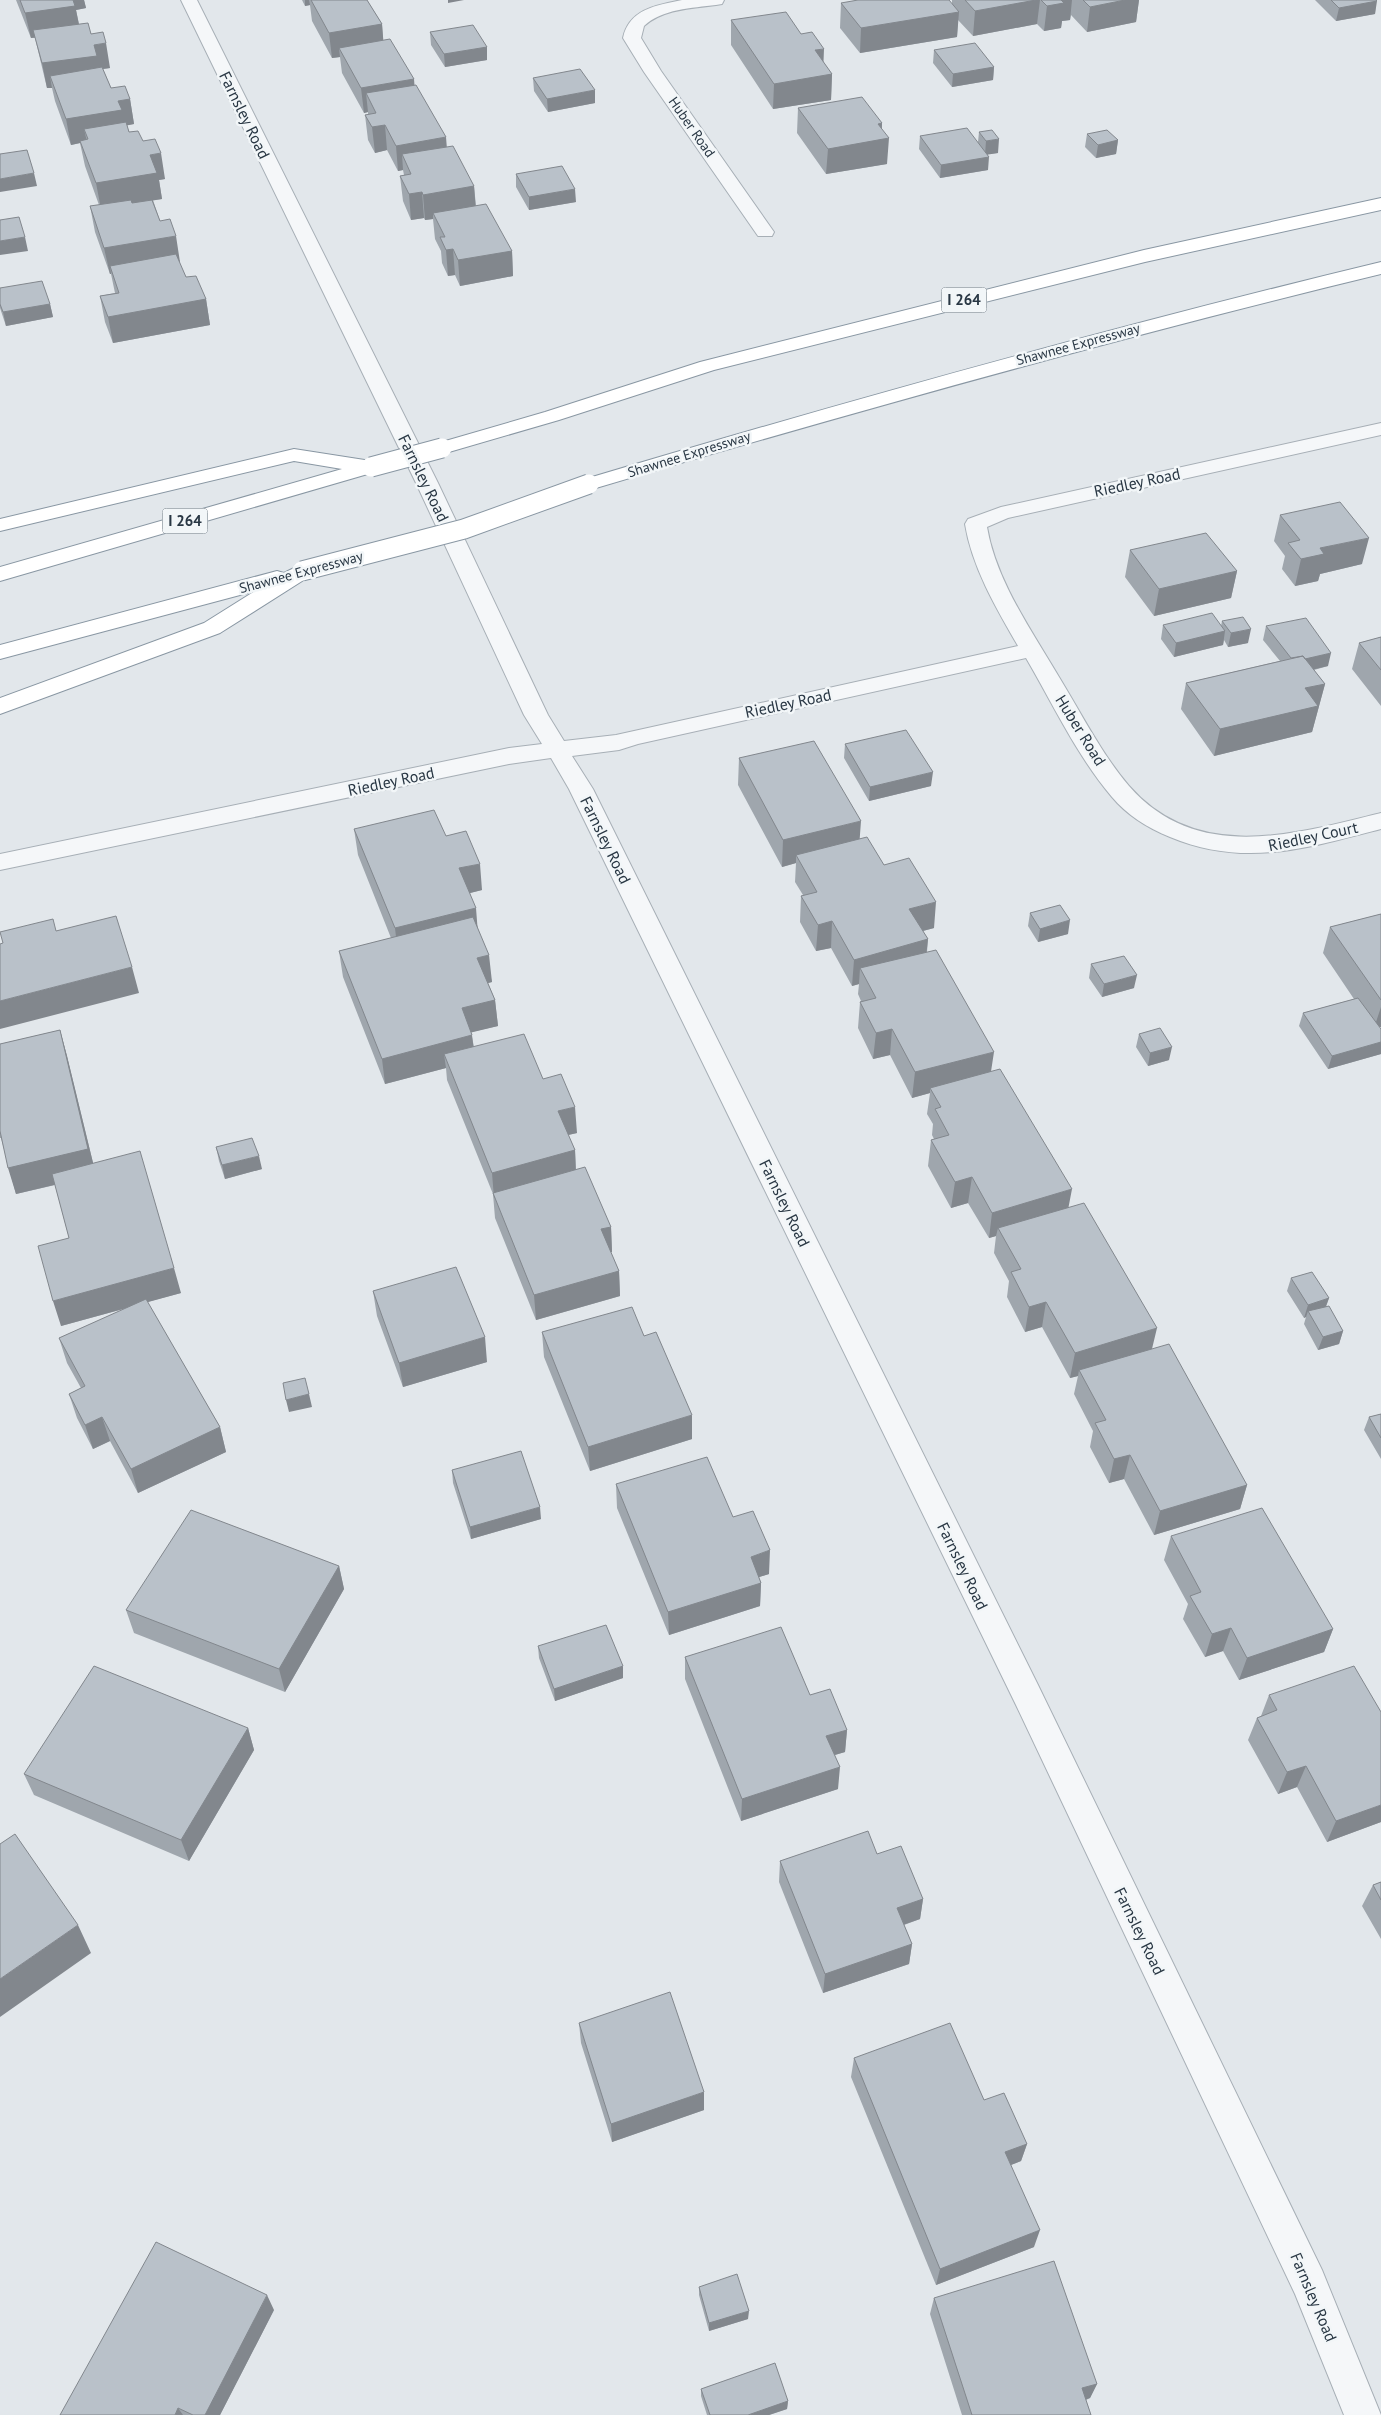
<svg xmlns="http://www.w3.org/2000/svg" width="1381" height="2415" font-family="'PT Sans',sans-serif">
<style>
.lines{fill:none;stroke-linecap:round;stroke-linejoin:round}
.minor-casing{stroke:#a7afb6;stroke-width:2}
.highway-casing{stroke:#8997a3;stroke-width:2}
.minor{fill:#f5f7f9;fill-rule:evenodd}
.highway{fill:#fff;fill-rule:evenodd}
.highway-bridge-casing{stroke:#8997a3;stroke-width:21;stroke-linecap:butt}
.highway-bridge{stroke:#fff;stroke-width:19}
.wall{fill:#9fa6ad}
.shaded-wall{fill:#82878d}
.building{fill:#b9c1c9;stroke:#82878d}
.labels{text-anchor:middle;stroke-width:5;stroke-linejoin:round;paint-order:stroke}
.far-street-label{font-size:14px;fill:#293744;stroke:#f2f6f8}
.shield{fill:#f2f6f8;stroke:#65707a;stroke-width:1}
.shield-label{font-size:15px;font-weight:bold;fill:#293744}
.street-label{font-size:16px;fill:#293744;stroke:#f2f6f8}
</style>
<rect width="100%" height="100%" fill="#e2e7eb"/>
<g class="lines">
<g class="minor-casing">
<path id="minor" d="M181,0H197L438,483L548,715L564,741L616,735L1018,646C996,608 972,567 965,524L968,519L1001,507L1381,423V435L1008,518L987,527C996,581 1032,631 1059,677C1081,713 1101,753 1129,786C1197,864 1295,834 1381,813V829C1308,848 1244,868 1170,837C1148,828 1127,815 1112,797C1077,756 1053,704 1026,658L638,744L619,750L572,756L593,789L1038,1685L1322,2270L1381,2415H1344L1295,2294L1016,1705L569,789L551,758L509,764L0,870V854L509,748L542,744L524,715L416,483Z
M682,0H724L722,4L716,5C692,8 662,9 644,26L641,38L661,71L774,232L772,236H758L644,72L623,38C629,9 657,5 682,0Z"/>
</g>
<g class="highway-casing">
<path id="highway" d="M1381,198V210L1145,262L714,370L559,420L449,452L442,454L435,452L432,448L435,444L545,412L700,362L1144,250Z
M1381,262V274C1117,338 857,411 596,488L589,490L582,488L578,484L582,480C847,401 1112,327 1381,262Z
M294,449L371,461L378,463L381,467L378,471L0,581V567L342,469L294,461L0,531V519Z
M302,564L310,566L313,571L310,576L220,633L0,714V698L204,623L255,591L0,659V645L277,571L284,573Z"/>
</g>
<use href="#minor" class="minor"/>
<use href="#highway" class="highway"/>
<g class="highway-bridge-casing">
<path id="highway-bridge" d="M371,467L442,448
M302,571L464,529L589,484"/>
</g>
<use href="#highway-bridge" class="highway-bridge"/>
</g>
<path class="wall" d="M16,0H84L86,8L76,10L79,24L91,34L110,68L103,69L111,88L130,99L134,124L127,125L129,132L143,141L165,179L159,180L162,199L153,200L160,221L180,262H179L186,277L206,299L210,325L113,343L105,322L100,296L115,293L111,274H110L95,232L90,206L99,205L85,166L80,143L71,145L55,101L52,88H47L35,38H31Z
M302,0H367L382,24L383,40L414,79V85L446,147L474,186L476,206L512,251L513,276L460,286L455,275L448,276L442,263L441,251L435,239L433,219L425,220L424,218L411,220L403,201L400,176L404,175L403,170L398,171L387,150L375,153L368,140L365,115L368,114V112L364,113L342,73L340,57L332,58L312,21L310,5L305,6Z
M952,0H1139L1136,22L1087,32L1071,15L1070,20L1062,21L1061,28L1044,31L1037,24L973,36L958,20L957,37L860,53L840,28L841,3L952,4Z
M1315,0H1376L1375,14L1336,21Z
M731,20L801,34L832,74L831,100L773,109L731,45Z
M430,32L487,47V60L445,67L431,45Z
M934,50L994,67L993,80L952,87L933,63Z
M533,78L595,103L548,112L534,91Z
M798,108L882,123V129L887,164L826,174L797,133Z
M979,132L998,153L988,154V170L940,178L919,149L920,136L978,142Z
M1087,134L1118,140L1116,154L1096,158L1085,147Z
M516,174L576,202L529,210L516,187Z
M0,288L50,304L53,317L6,326L0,308Z
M1280,515L1362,564L1320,574L1318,581L1295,586L1282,569L1285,556L1274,541Z
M1130,550L1237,571L1231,598L1154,616L1125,577Z
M1222,621L1248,643L1228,647L1224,640L1223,645L1174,657L1161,639L1163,625L1221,626Z
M1266,626L1328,666L1314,670L1325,684L1312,732L1214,756L1181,709L1186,683L1280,661L1263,640Z
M1381,637V706L1352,669L1359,643Z
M845,744L931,786L869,801L844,758Z
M739,758L859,839L884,865L934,928L923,931L928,939L927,952L991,1071L1069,1208L1152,1349L1247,1485L1240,1509L1154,1535L1124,1479L1109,1483L1090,1447L1093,1431L1074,1394L1078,1376L1070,1378L1042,1327L1025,1332L1007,1297L1009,1281L994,1253L996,1236L989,1238L968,1203L951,1208L928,1166L931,1140L934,1139L932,1135L933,1124L927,1114L930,1093L912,1098L890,1055L873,1059L858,1028L860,1002L861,1001L858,994L859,984L852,986L831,948L816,951L800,922L801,896L803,895L795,882L796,863L782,867L738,785Z
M354,829L446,836L482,890L470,893L478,929L492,982L488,983L495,1000L498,1026L471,1032L474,1047L543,1079L577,1133L568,1135L575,1150L576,1170L611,1227L612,1252H610L619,1271L620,1296L536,1320L495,1218L493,1194L447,1080L446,1068L385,1084L343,977L339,951L391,938L358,855Z
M1030,913L1068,934L1038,942L1028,926Z
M1381,914V1027H1379L1381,1029V1054L1328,1069L1299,1026L1303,1013L1354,999L1323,953L1330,927Z
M1091,964L1134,988L1102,997L1089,978Z
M60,1030L67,1056L93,1163L181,1293L147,1302L220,1427L226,1452L138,1493L110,1441L93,1449L77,1418L69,1394L81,1388L67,1363L59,1338L127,1308L61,1326L69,1238L55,1185L16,1194L1,1138H0V1044Z
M1139,1034L1169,1060L1148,1066L1136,1047Z
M216,1147L262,1169L225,1179L219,1161Z
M1291,1278L1329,1298L1326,1307L1343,1331L1339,1344L1318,1350L1304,1324L1306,1317L1304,1318L1287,1291Z
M373,1291L487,1362L403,1387L377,1316Z
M542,1332L644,1336L692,1439L590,1471L544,1357Z
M1381,1414V1459L1364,1430L1369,1417Z
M452,1470L541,1519L471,1539L453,1483Z
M616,1484L733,1517L769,1574L759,1577L761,1583L760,1606L669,1635L617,1508Z
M1171,1536L1333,1629L1324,1652L1239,1680L1223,1651L1205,1657L1183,1619L1188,1604L1164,1560Z
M339,1566L344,1589L285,1692L134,1633L126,1610Z
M538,1646L623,1678L555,1701L539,1658Z
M685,1657L810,1695L847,1730L845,1752L835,1755L838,1789L741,1821L685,1679Z
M1269,1695L1381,1822L1327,1842L1297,1787L1278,1794L1248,1740L1257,1718L1261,1716Z
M248,1728L254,1750L189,1861L34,1795L24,1774Z
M877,1854L923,1899L920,1919L904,1925L912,1944L909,1964L823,1993L779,1882L780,1861Z
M1381,1882V1939L1362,1906L1373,1885Z
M579,2023L704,2110L612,2142L581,2043Z
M854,2058L984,2100L1027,2144L1021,2161L1011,2165L1034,2247L936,2285L851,2077Z
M699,2287L748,2319L709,2331L699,2295Z
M934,2298L1097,2384L1090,2398L1086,2400L1091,2415H962L930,2314Z
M274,2310L220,2415H60Z
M701,2389L788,2401L787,2409L769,2415H707L701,2396Z"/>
<path class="shaded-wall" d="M70,0H84L86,8L76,10L80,30L31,38L25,13Z
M305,0H309L310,5L305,6Z
M448,0H464L448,3Z
M1036,0H1040L1037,24L973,36L975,11Z
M1059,0H1072L1070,20L1062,21L1061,28L1044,31L1047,6Z
M1125,0H1139L1136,22L1087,32L1090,7Z
M1377,1L1375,14L1336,21L1339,8Z
M959,12L957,37L860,53L861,28Z
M382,24L384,49L339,48L340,57L332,58L329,33Z
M106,43L110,68L50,76L52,88H47L42,63L94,45Z
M487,47V60L445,67L444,54Z
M824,49L823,74L815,50Z
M994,67L993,80L952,87L953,74Z
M832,74L831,100L773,109L774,84Z
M414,79L416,104L366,93L368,112L364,113L361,88Z
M595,90V103L548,112L547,99Z
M130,99L134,124L124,126L84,129L87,142L80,141V143L71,145L66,119L118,101Z
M882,123L881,139L889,138L887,164L826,174L828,149L878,124Z
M385,125L387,150L375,153L372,127Z
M446,137L448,162L402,154L403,170L398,171L396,146Z
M999,139L998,153L985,155L986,141Z
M1118,140L1116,154L1096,158L1098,145Z
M161,153L165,179L159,180L162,199L101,209L96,183L150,155Z
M989,157L988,170L940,178L941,165Z
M34,173L37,186L0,192V179Z
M474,186L476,212L433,213V219L425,220L423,195Z
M575,189L576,202L529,210V197Z
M422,192L424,218L411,220L409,194Z
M176,236L180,262L112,273L110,266L111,274H110L104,248Z
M25,237L28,251L0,255V241Z
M453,249L455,275L448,276L446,250Z
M512,251L513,276L460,286L458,260Z
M206,299L210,325L113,343L108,317Z
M50,304L53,317L6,326L3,312Z
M1369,538L1362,564L1320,574L1318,581L1295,586L1301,559L1320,548Z
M1237,571L1231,598L1154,616L1159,589Z
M1251,629L1248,643L1228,647L1231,633Z
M1225,631L1223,645L1174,657L1176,643Z
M1331,653L1328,666L1290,675L1293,661Z
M1325,684L1312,732L1214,756L1220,729L1305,688Z
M933,772L931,786L869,801L870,787Z
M861,821L859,848L796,855V863L782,867L783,840Z
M480,864L482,890L462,895L459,868Z
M936,902L934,928L907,935L909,909Z
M476,908L478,934L398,954L395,928Z
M1070,920L1068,934L1038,942L1040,929Z
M832,921L831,948L816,951L818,925Z
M928,939L925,966L860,968L859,984L852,986L854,960Z
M489,955L492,982L480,985L477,958Z
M132,967L139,993L0,1029V1001Z
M1137,975L1134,988L1102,997L1104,984Z
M495,1000L498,1026L465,1034L462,1008Z
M1381,1007V1027L1374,1028Z
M892,1029L890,1055L873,1059L876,1033Z
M60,1030L67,1056L96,1175L16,1194L8,1168Z
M472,1035L475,1061L444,1054L446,1068L385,1084L382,1059Z
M1381,1042V1054L1328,1069L1332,1056Z
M1172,1047L1169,1060L1148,1066L1150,1053Z
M994,1052L990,1078L930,1088V1093L912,1098L915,1072Z
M575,1107L577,1133L559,1137L558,1111Z
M575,1150L576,1176L494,1198L492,1173Z
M259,1156L262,1169L225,1179L222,1165Z
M972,1177L968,1203L951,1208L955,1182Z
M1072,1189L1067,1215L998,1228L996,1236L989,1238L992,1213Z
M611,1227L612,1252L602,1255L601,1229Z
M174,1268L181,1293L61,1326L53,1301Z
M619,1271L620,1296L536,1320L534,1295Z
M1329,1298L1324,1311H1308L1306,1317L1304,1318L1308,1305Z
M1046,1302L1042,1327L1025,1332L1029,1307Z
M1157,1328L1151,1353L1079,1370L1078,1376L1070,1378L1075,1353Z
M1343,1331L1339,1344L1318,1350L1323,1337Z
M485,1337L487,1362L403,1387L399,1363Z
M309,1394L312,1407L289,1412L286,1400Z
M692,1415V1439L590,1471L588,1447Z
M102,1417L110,1441L93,1449L85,1425Z
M220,1427L226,1452L138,1493L131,1469Z
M1130,1455L1124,1479L1109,1483L1114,1459Z
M1247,1485L1240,1509L1154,1535L1160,1511Z
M540,1507L541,1519L471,1539L470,1527Z
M770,1550L769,1574L750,1580L751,1557Z
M339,1566L344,1589L285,1692L279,1669Z
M761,1583L760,1606L669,1635L668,1612Z
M1231,1628L1223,1651L1205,1657L1212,1634Z
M1333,1629L1324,1652L1239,1680L1247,1658Z
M623,1666V1678L555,1701L554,1689Z
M248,1728L254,1750L189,1861L181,1840Z
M847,1730L845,1752L824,1758L826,1736Z
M1306,1766L1297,1787L1278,1794L1287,1772Z
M840,1767L838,1789L741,1821L742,1799Z
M1381,1805V1822L1327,1842L1336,1821Z
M923,1899L920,1919L894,1928L897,1908Z
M78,1925L91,1953L0,2017V1979Z
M912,1944L909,1964L823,1993L825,1974Z
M704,2092V2110L612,2142L611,2124Z
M1027,2144L1021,2161L1000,2169L1005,2152Z
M1040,2230L1034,2247L936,2285L940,2269Z
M267,2295L274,2310L220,2415H205Z
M749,2311L748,2319L709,2331V2323Z
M1097,2384L1090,2398L1075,2403L1082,2388Z
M788,2401L787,2409L769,2415H748Z
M178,2408L183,2415H175Z"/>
<path class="building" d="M20,0H73L75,6L25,13Z
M311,0H367L382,24L329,33Z
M858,0H949L959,12L861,28L841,3Z
M965,0H1036L975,11Z
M1041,0H1061L1064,3L1047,6Z
M1083,0H1125L1090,7Z
M1331,0H1376L1377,1L1339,8Z
M786,12L801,34L812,32L824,49L815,50L832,74L774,84L731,20Z
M88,23L91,34L103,32L106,43L94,45L97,56L42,63L33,30Z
M473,25L487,47L444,54L430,32Z
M390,39L414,79L361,88L339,48Z
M975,43L994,67L953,74L934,50Z
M102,67L111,88L125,86L130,99L118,101L122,110L66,119L50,76Z
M580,69L595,90L547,99L533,78Z
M416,85L446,137L396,146L385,125L372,127L365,115L376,113L366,93Z
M862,97L882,123L878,124L889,138L828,149L798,108Z
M126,122L129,132L138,131L143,141L155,139L161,153L150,155L157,173L96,183L80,141L88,139L84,129Z
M967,128L989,157L941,165L920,136Z
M992,130L999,139L986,141L979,132Z
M1107,130L1118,140L1098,145L1087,134Z
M453,146L474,186L423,195L422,192L409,194L400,176L411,174L402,154Z
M27,150L34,173L0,179V154Z
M562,166L575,189L529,197L516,174Z
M131,200L132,203L152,200L160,221L170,219L176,236L104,248L90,206Z
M486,204L512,251L458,260L453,249L446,250L440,237H445L433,213Z
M19,217L25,237L0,241V220Z
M176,254L186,277L196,276L206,299L108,317L100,296L119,293L110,266Z
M42,281L50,304L3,312L0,304V288Z
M1340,502L1369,538L1320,548L1324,554L1301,559L1288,543L1300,540L1280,515Z
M1206,533L1237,571L1159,589L1130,550Z
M1212,613L1225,631L1176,643L1163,625Z
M1243,617L1251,629L1231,633L1222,621Z
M1306,618L1331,653L1305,659L1303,656L1291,658L1266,626Z
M1381,637V670L1359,643Z
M1303,656L1325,684L1305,688L1318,706L1220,729L1186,683Z
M906,730L933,772L870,787L845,744Z
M814,741L861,821L783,840L739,758Z
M434,810L446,836L466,831L480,864L459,868L476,908L395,928L354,829Z
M867,837L884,865L909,858L936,902L909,909L928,939L854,960L832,921L818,925L801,896L817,892L796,855Z
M1060,905L1070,920L1040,929L1030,913Z
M1381,914V1000L1330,927Z
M116,916L132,967L0,1001V944L3,943L0,932L53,919L56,931Z
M473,917L489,955L477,958L495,1000L462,1008L472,1035L382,1059L339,951Z
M936,950L994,1052L915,1072L892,1029L876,1033L860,1002L876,998L860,968Z
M1124,956L1137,975L1104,984L1091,964Z
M1358,998L1381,1029V1042L1332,1056L1303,1013Z
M1160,1028L1172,1047L1150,1053L1139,1034Z
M60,1030L88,1149L8,1168L0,1131V1044Z
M524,1034L543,1079L561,1074L575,1107L558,1111L575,1150L492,1173L444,1054Z
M1000,1069L1072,1189L992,1213L972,1177L955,1182L931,1140L949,1135L935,1109L941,1107L930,1088Z
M252,1138L259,1156L222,1165L216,1147Z
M140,1151L174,1268L53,1301L38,1246L69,1238L52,1174Z
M585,1167L611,1227L601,1229L619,1271L534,1295L493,1193Z
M1084,1203L1157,1328L1075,1353L1046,1302L1029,1307L1011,1272L1021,1269L998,1228Z
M456,1267L485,1337L399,1363L373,1291Z
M1312,1272L1329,1298L1308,1305L1291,1278Z
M146,1299L220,1427L131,1469L102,1417L85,1425L69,1394L85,1386L59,1338Z
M1329,1306L1343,1331L1323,1337L1308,1311Z
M632,1307L644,1336L656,1332L692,1415L588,1447L542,1332Z
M1169,1344L1247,1485L1160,1511L1130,1455L1114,1459L1095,1423L1106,1420L1079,1370Z
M305,1378L309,1394L286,1400L283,1383Z
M1381,1414V1438L1369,1417Z
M521,1451L540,1507L470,1527L452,1470Z
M707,1457L733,1517L753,1511L770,1550L751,1557L761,1583L668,1612L616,1484Z
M1262,1508L1333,1629L1247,1658L1231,1628L1212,1634L1190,1596L1201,1592L1171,1536Z
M191,1510L339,1566L279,1669L126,1610Z
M606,1625L623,1666L554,1689L538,1646Z
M781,1627L810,1695L830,1689L847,1730L826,1736L840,1767L742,1799L685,1657Z
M94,1666L248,1728L181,1840L24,1774Z
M1354,1666L1381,1712V1805L1336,1821L1306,1766L1287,1772L1257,1718L1277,1710L1269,1695Z
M868,1831L877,1854L901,1846L923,1899L897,1908L912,1944L825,1974L780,1861Z
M15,1834L78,1925L0,1979V1844Z
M1381,1882V1900L1373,1885Z
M670,1992L704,2092L611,2124L579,2023Z
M950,2023L984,2100L1004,2093L1027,2144L1005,2152L1040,2230L940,2269L854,2058Z
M156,2242L267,2295L205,2415H193L178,2408L175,2415H60Z
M1054,2261L1097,2384L1082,2388L1091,2415H972L934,2298Z
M737,2274L749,2311L709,2323L699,2287Z
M775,2363L788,2401L748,2415H710L701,2389Z"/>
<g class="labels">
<g class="far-street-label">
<text transform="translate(692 127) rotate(55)" y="5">Huber Road</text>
<text transform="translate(1078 344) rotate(-15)" y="5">Shawnee Expressway</text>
<text transform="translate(689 454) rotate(-17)" y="5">Shawnee Expressway</text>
<text transform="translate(301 572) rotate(-15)" y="5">Shawnee Expressway</text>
</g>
<g class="shield">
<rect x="941.5" y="287.5" width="45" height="25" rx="4"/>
<rect x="162.5" y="508.5" width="45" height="25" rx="4"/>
</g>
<g class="shield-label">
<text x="964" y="305">I 264</text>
<text x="185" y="526">I 264</text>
</g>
<g class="street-label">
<text transform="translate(245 115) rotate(64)" y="6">Farnsley Road</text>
<text transform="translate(424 478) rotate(64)" y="6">Farnsley Road</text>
<text transform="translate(1137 482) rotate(-12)" y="6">Riedley Road</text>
<text transform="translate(788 703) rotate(-12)" y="6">Riedley Road</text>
<text transform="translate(1081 730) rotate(58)" y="6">Huber Road</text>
<text transform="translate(391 781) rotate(-12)" y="6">Riedley Road</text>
<text transform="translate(1313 836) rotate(-12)" y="6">Riedley Court</text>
<text transform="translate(606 840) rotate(64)" y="6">Farnsley Road</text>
<text transform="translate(785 1203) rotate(64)" y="6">Farnsley Road</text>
<text transform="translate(963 1566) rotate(64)" y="6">Farnsley Road</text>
<text transform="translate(1140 1931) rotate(64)" y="6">Farnsley Road</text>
<text transform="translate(1314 2297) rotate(67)" y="6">Farnsley Road</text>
</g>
</g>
</svg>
